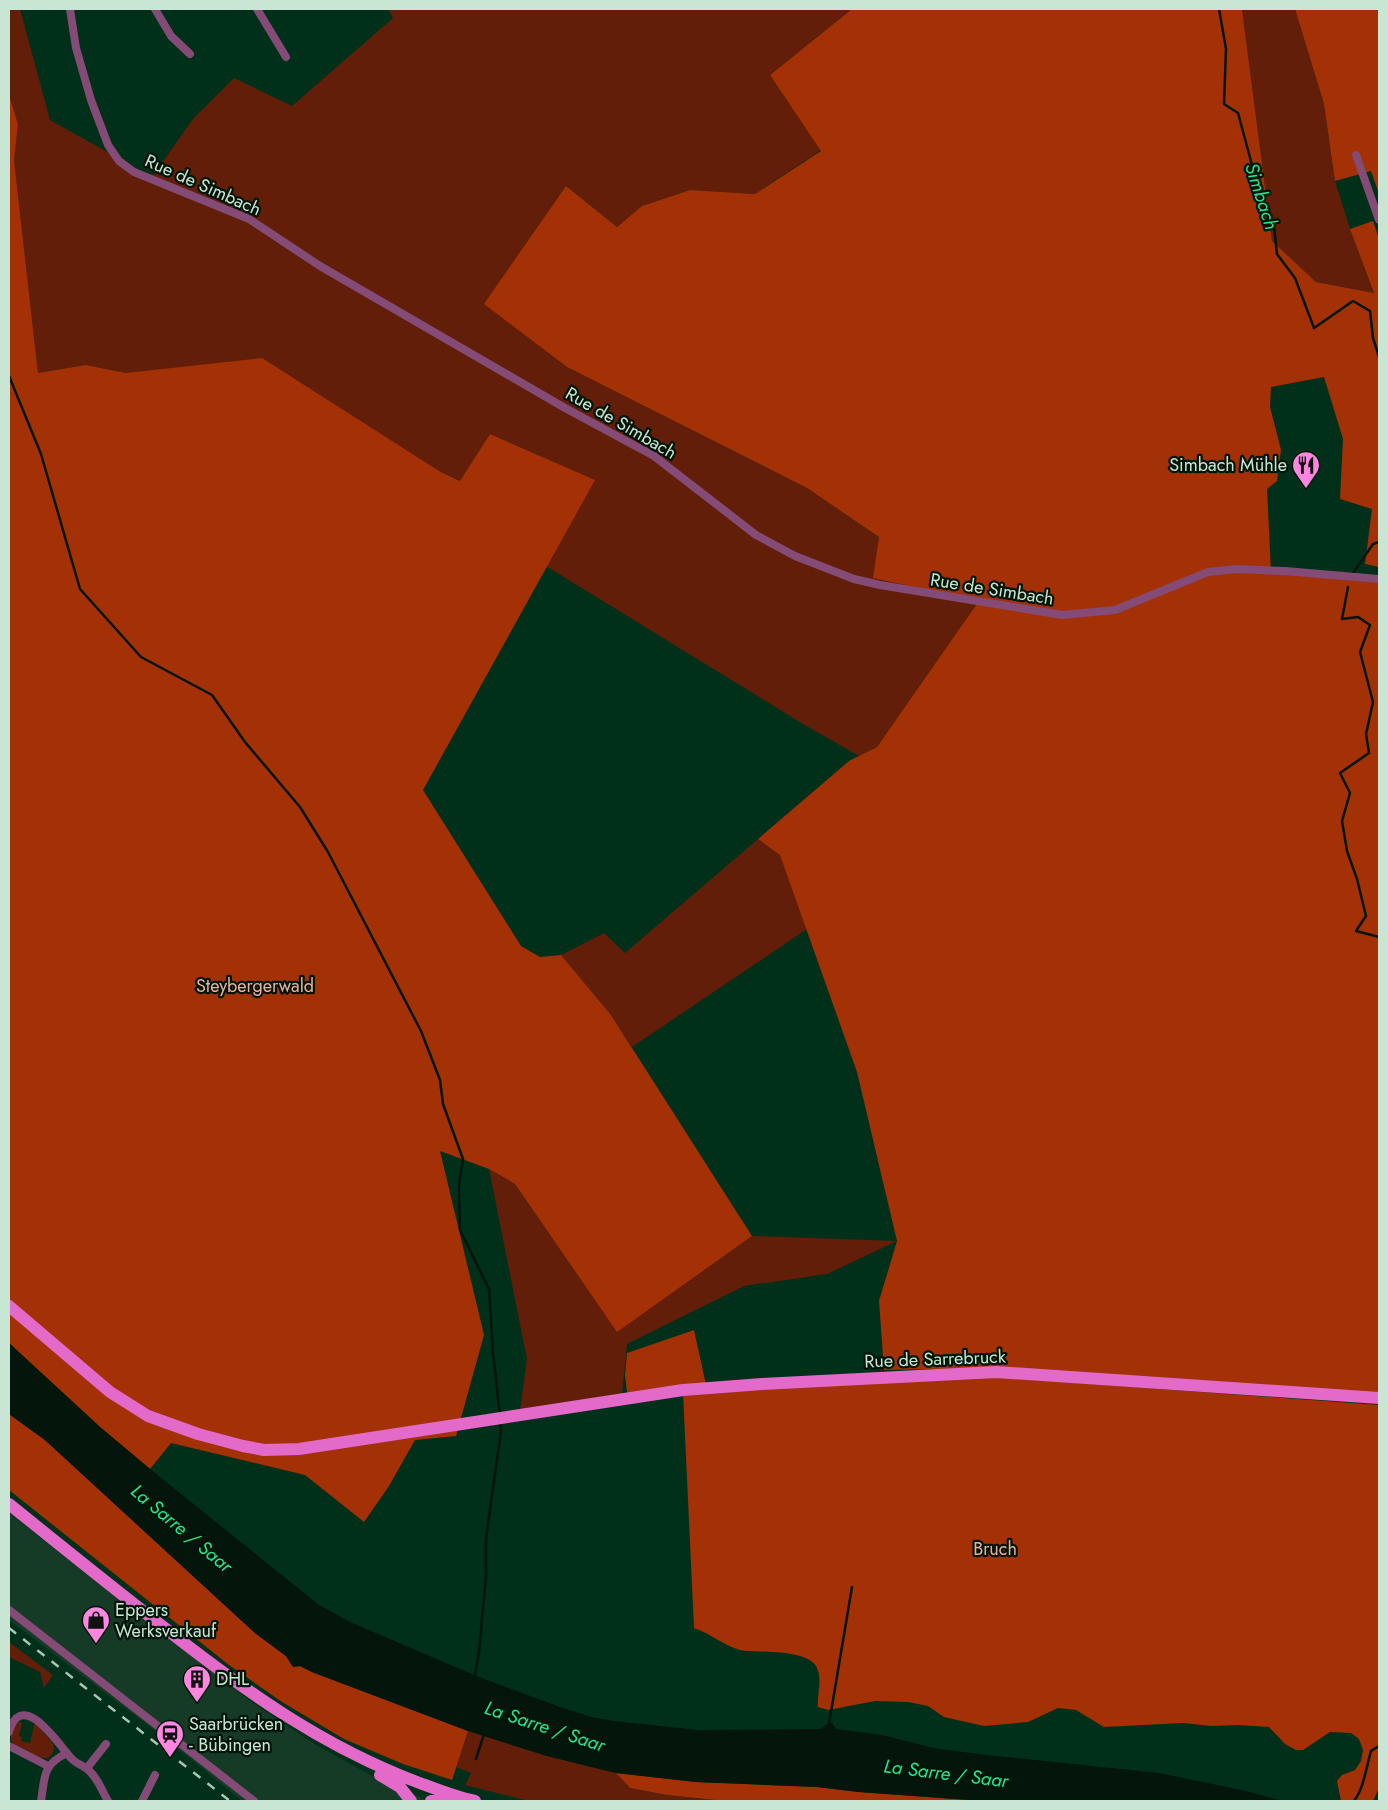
<svg xmlns="http://www.w3.org/2000/svg" width="1388" height="1810" font-family="Jost,sans-serif">
<style>
.built{fill:#153a26}
.green{fill:#631e09}
.forest{fill:#a43006}
.water{fill:#04150b}
.lines{fill:none;stroke-linecap:round;stroke-linejoin:round}
.stream{stroke:#04150b;stroke-width:2.5}
.street{stroke:#854b77;stroke-width:8}
.primary{stroke:#e36ac8;stroke-width:12}
.rail{stroke:#a7c8b5;stroke-width:2.5;stroke-dasharray:9 9;stroke-linecap:butt}
.labels{text-anchor:middle;stroke-width:4.5;stroke-linejoin:round;paint-order:stroke}
.street-label{font-size:18px;fill:#c8e6d3;stroke:#001508}
.poi-label{font-size:18px;fill:#c8e6d3;stroke:#001508;text-anchor:start}
.park-label{font-size:18px;fill:#edb09f;stroke:#001508}
.water-label{font-size:19px;font-style:italic;fill:#25e790;stroke:#001508}
</style>
<rect width="100%" height="100%" fill="#003019"/>
<path class="built" d="M9,1513L139,1616L253,1703L316,1745L378,1779L422,1798L435,1801H242L166,1739L9,1620Z"/>
<path class="green" d="M9,9H20L50,120L152,177L193,119L234,78L292,106L393,18L388,9H852L770,75L821,150L755,194L690,190L642,206L617,227L566,186L485,304L567,367L807,488L879,537L874,578L980,601L877,747L859,756L803,724L546,566L594,480L490,434L461,481L439,471L126,373L86,365L38,373L14,160L18,124L9,95Z
M1242,9H1295L1324,104L1335,181L1350,229L1374,293L1316,282L1272,241Z
M758,839L780,854L807,929L632,1047L611,1015L561,955L604,933L625,953Z
M489,1169L515,1184L617,1331L752,1236L897,1241L827,1274L744,1286L627,1344L622,1394L520,1410L527,1359Z
M9,1642L53,1675L44,1688L40,1672L9,1657Z
M19,1721L22,1723L19,1736L22,1737L21,1741L30,1743L34,1725L36,1723L54,1745C54,1751 53,1754 48,1758C39,1759 12,1749 11,1739C10,1733 16,1726 19,1721Z
M468,1731L547,1756L616,1773L630,1788L667,1795L725,1801H529L465,1785L471,1773L456,1767Z"/>
<path class="forest" d="M852,9H1242L1272,241L1316,282L1374,293L1350,229L1373,221L1379,239V567L1365,564L1372,509L1340,499L1343,439L1324,377L1271,387L1270,407L1281,450L1277,481L1267,489L1271,571L1379,579V1394L996,1368L884,1370L879,1301L897,1241L857,1072L780,855L758,839L849,761L877,747L979,601L873,578L879,537L807,488L567,367L484,304L566,186L617,227L642,206L690,190L755,194L821,151L770,75Z
M1295,9H1379V194L1371,171L1335,181L1324,104Z
M9,95L18,124L14,160L38,373L86,365L126,373L262,358L439,471L460,481L490,434L595,480L423,790L521,946L540,957L561,955L611,1015L752,1236L617,1332L515,1184L489,1169L440,1151L484,1335L456,1436L415,1440L389,1486L364,1522L305,1475L171,1443L150,1469L100,1427L9,1343Z
M694,1330L706,1385L628,1399L625,1375L627,1353Z
M995,1377L1379,1405V1788L1373,1801H1341L1337,1781L1342,1775L1355,1770L1361,1761L1363,1750L1359,1739L1351,1733L1330,1732L1303,1750H1296L1285,1744L1269,1727L1239,1725L1211,1726L1184,1723L1104,1727L1076,1710L1058,1708L1028,1722L984,1726L944,1717L928,1706L908,1702L875,1701L828,1710L818,1707C817,1693 823,1679 816,1666C806,1650 764,1652 746,1651C728,1649 712,1634 694,1628L683,1393Z
M9,1414L45,1440L255,1633L286,1656L293,1667L300,1666L312,1672L468,1731L452,1780L403,1764L344,1739L282,1702L229,1665L9,1490Z
M616,1773L696,1782L817,1787L859,1792L983,1801H725L667,1795L630,1788Z"/>
<path class="water" d="M9,1343L100,1427L150,1469L319,1605L350,1622L474,1675L557,1706L591,1717L614,1721L698,1730L820,1729L829,1723H832L836,1729L882,1735L933,1748L986,1755L1159,1773L1246,1791L1283,1801H983L859,1792L817,1787L696,1782L616,1773L547,1756L468,1731L312,1672L300,1666L293,1667L286,1656L255,1633L45,1440L9,1414Z"/>
<g class="lines">
<path class="stream" d="M1219,9L1226,49L1224,104L1238,113L1252,165L1274,227L1277,254L1295,278L1314,328L1353,301L1370,311L1373,338L1379,357
M9,376L41,454L80,589L141,657L212,695L245,742L300,807L328,852L421,1031L440,1080L443,1104L463,1159L459,1185L460,1230L489,1289L493,1353L500,1415
M1353,573L1373,544L1379,542
M1348,587L1342,619L1358,617L1370,625L1360,652L1373,702L1366,734L1369,753L1340,773L1350,793L1342,821L1347,851L1357,879L1366,916L1356,931L1379,937
M473,1677L475,1675L479,1652L486,1575V1539L501,1431L500,1423
M829,1724L852,1587
M476,1759L484,1734
M1354,1801C1364,1788 1366,1768 1371,1751L1379,1746"/>
<path class="street" d="M70,9L76,48L91,100L108,145L119,161L134,172L249,219L320,266L565,408L654,456L756,535L795,556L854,579L880,585L1062,615L1115,610L1208,572L1236,569L1285,571L1379,579
M155,9L171,36L190,54
M257,9L286,57
M1356,155L1379,220
M9,1610L254,1801
M9,1732C22,1687 59,1745 71,1758C75,1763 82,1765 87,1769C97,1776 102,1791 108,1801
M9,1746L48,1766
M87,1768L106,1744
M41,1801C45,1777 42,1765 67,1753
M142,1801L155,1775"/>
<path class="primary" d="M9,1306L110,1392L148,1416L198,1434L243,1446L264,1450L299,1449L683,1390L762,1384L996,1372L1379,1398
M9,1504C61,1546 113,1588 166,1629C245,1691 322,1746 417,1782C436,1789 455,1797 475,1801
M380,1775L400,1787L411,1801
M431,1801L455,1799"/>
<path class="rail" d="M9,1628L230,1801"/>
</g>
<defs>
<g id="restaurant-pin" transform="scale(1.4375)"><path d="M0 17L-7.5 6A9.5 9.5 0 1 1 7.5 6Z" fill="#fd86e1" stroke="#001508"/><path d="M-5-6h1v4h1v-4h1v4h1v-4h1v5L-1.5 .5V6h-2V.5L-5-1ZM5-6V6H3V1.5H1.5Q1.5-4 5-6Z" fill="#111"/></g>
<g id="shop-pin" transform="scale(1.4375)"><path d="M0 17L-7.5 6A9.5 9.5 0 1 1 7.5 6Z" fill="#fd86e1" stroke="#001508"/><path d="M-5-2.5h2.3a2.7 3.5 0 0 1 5.4 0H5L5.5 6h-11ZM-1.5-2.5h3a1.5 2.3 0 0 0-3 0Z" fill="#111"/></g>
<g id="building-pin" transform="scale(1.4375)"><path d="M0 17L-7.5 6A9.5 9.5 0 1 1 7.5 6Z" fill="#fd86e1" stroke="#001508"/><path d="M-4-6H4V6H1V3H-1V6H-4ZM-2.5-4.3h1.7v1.8h-1.7ZM.8-4.3h1.7v1.8H.8ZM-2.5-1h1.7V.8h-1.7ZM.8-1h1.7V.8H.8Z" fill="#111"/></g>
<g id="station-pin" transform="scale(1.4375)"><path d="M0 17L-7.5 6A9.5 9.5 0 1 1 7.5 6Z" fill="#fd86e1" stroke="#001508"/><path d="M-3-6H3Q5-6 5-4V2Q5 4 3 4L4.5 6H3L1.5 4h-3L-3 6H-4.5L-3 4Q-5 4-5 2V-4Q-5-6-3-6ZM-3.5-4v3h7v-3ZM-3.5 1v1.5H-2V1ZM2 1v1.5H3.5V1Z" fill="#111"/></g>
</defs>
<g fill-rule="evenodd">
<use href="#restaurant-pin" x="1306" y="465"/>
<use href="#shop-pin" x="96" y="1620"/>
<use href="#building-pin" x="197" y="1679"/>
<use href="#station-pin" x="170" y="1734"/>
</g>
<g class="labels">
<g class="street-label">
<text transform="translate(203 185) rotate(24)" y="6">Rue de Simbach</text>
<text transform="translate(621 423) rotate(30)" y="6">Rue de Simbach</text>
<text transform="translate(992 589) rotate(9)" y="6">Rue de Simbach</text>
<text transform="translate(935 1359) rotate(-2)" y="6">Rue de Sarrebruck</text>
</g>
<g class="poi-label">
<text x="1287" y="471" text-anchor="end">Simbach Mühle</text>
<text x="115" y="1616">Eppers<tspan x="115" dy="21">Werksverkauf</tspan></text>
<text x="216" y="1685">DHL</text>
<text x="189" y="1730">Saarbrücken<tspan x="189" dy="21">- Bübingen</tspan></text>
</g>
<g class="park-label">
<text x="255" y="992">Steybergerwald</text>
<text x="995" y="1555">Bruch</text>
</g>
<g class="water-label">
<text transform="translate(1262 196) rotate(72)" y="7">Simbach</text>
<text transform="translate(182 1528) rotate(40)" y="7">La Sarre / Saar</text>
<text transform="translate(545 1726) rotate(18)" y="7">La Sarre / Saar</text>
<text transform="translate(946 1773) rotate(7)" y="7">La Sarre / Saar</text>
</g>
</g>
<rect width="1388" height="1810" fill="none" stroke="#c8e6d3" stroke-width="20"/>
</svg>
